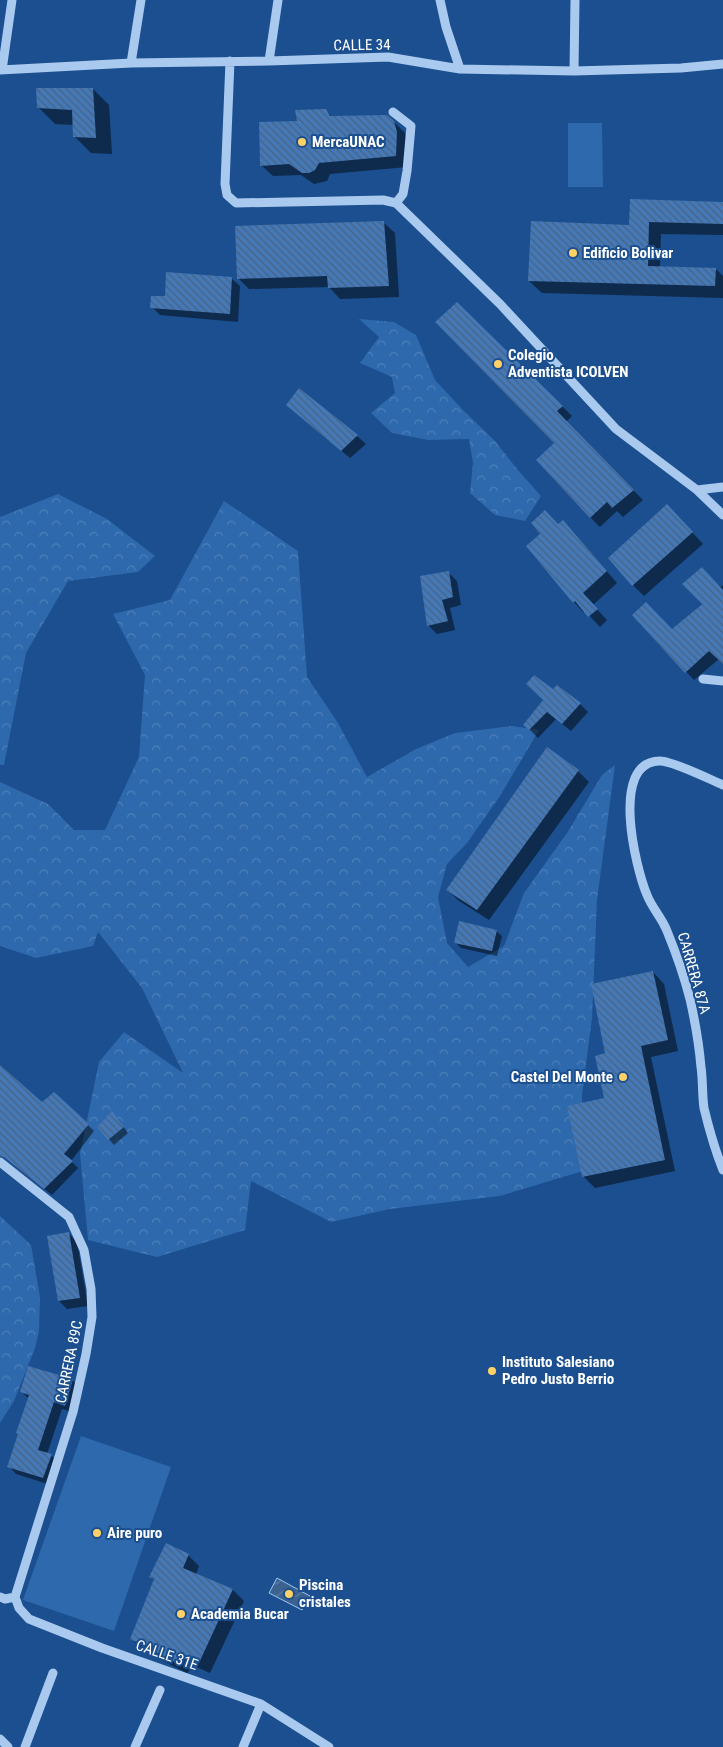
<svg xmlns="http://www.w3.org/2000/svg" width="723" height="1747" font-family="'Roboto Condensed',sans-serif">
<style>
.green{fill:#2e69ad}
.forest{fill:url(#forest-crowns)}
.water{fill:url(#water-waves);stroke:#9cc4f0}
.shadow{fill:#0007}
.building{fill:url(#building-back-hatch)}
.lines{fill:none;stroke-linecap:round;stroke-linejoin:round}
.minor{stroke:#a9c9ee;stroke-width:9}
.poi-dot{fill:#ffd166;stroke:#1b4f8f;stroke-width:2}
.labels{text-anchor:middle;stroke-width:4;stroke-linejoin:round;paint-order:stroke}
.street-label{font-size:15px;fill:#fff;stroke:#1b4f8f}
.poi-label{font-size:15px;font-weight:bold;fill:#fff;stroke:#1b4f8f;text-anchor:start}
</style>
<defs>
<pattern id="forest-crowns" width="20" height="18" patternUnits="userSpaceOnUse" patternTransform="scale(1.25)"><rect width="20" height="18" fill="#2e69ad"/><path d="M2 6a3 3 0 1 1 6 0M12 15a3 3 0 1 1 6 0" fill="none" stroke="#4d80b9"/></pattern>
<pattern id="water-waves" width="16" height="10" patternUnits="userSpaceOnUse" patternTransform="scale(1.25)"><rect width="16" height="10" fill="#3c6290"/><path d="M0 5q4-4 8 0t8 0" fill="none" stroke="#597aa1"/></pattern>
<pattern id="building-back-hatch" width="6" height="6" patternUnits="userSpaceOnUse" patternTransform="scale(1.25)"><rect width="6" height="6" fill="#4478b7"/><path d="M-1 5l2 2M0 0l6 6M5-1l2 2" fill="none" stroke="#486282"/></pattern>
</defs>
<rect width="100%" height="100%" fill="#1b4f8f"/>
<path class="green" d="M568,123H602L603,187H568Z
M81,1436L171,1467L114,1631L23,1600Z"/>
<path class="forest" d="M359,319L394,322L416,335L435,380L464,411L495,441L517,469L541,496L525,521L495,515L470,493L473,463L469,439L428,440L392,433L371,413L395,393L392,377L360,363L379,337Z
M58,494L107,519L155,556L138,572L68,581L26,653L4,765H0V517Z
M224,501L298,551L307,677L338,723L367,777L416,749L455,733L512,726L539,730L500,796L467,843L447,864L438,897L447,943L468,967L504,946L524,893L567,833L602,775L615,765L597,900L592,1018L582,1095L583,1171L500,1196L390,1209L331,1222L251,1181L245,1230L157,1257L88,1240L80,1154L99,1062L124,1032L183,1073L142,988L98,932L93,946L36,958L0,946V782L48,804L74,830H105L139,757L145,675L113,614L170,600Z
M0,1216L31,1245L40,1297L39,1331L35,1348L14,1401L0,1423Z"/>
<path class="water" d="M277,1578L310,1596L302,1610L269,1593Z"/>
<path class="shadow" d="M93,89L109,105L112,154L91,153L75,137L74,125L55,124L39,108Z
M325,110L333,118L393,121L405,133L407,145V167L330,174L327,181L314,184L301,175L273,176L261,165L298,123Z
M723,203V235L661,234L660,267L716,269L723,276V298L542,293L529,281L630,226Z
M383,222L395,233L399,297L340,299L329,287L249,289L238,278Z
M231,278L240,286L238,322L160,315L152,307L166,297Z
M457,303L572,416L566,422L643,500L623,517L617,511L600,527L590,517L556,443Z
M299,390L357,436L366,444L350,458L296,413Z
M678,517L703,544L644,596L633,585Z
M559,525L573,532L617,583L593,605L607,620L600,627L585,611L584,613L574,602Z
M448,572L457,581L461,605L450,608L455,630L437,634L428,625Z
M723,585V663L719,659L694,680L633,615L672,630Z
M553,691L580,704L588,712L571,731L556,719L538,738L525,725Z
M578,771L589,782L489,920L459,901L448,890Z
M496,931L502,936L497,956L461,948L456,943Z
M653,972L664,984L678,1051L651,1057L675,1171L595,1188L584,1177L569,1107L606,1099L607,1054Z
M0,1067L42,1104L88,1125L94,1131L71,1161L78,1168L52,1195L3,1156L0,1146Z
M117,1118L128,1133L114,1145L99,1127Z
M69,1234L77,1242L88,1306L67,1309L59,1301Z
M72,1380L80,1388L72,1412L62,1409L47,1454L51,1455L58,1463L51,1485L16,1474L9,1466L29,1399L22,1392Z
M188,1555L199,1566L196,1575L233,1590L244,1601L210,1673L194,1666L187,1673L142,1650L131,1638L154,1580L151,1577Z"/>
<path class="building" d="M36,88H93L96,138L73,137L72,110L37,108Z
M326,109L330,116L387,115L394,121L397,132L396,156L319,163L315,170L309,173H302L289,164L260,166L259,122L297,121L295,110Z
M630,199L723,202V224L649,222L648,266L716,268L715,286L528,281L531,221L629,225Z
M384,221L389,286L328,288L327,276L237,279L235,226Z
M166,272L232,277L230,314L150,308L151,296H165Z
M457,302L563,406L557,411L634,490L612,508L607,502L590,518L536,460L554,443L435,322Z
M299,388L358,435L341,451L286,405Z
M667,504L693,532L632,586L608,558Z
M545,510L558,524L563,520L607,571L583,593L598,609L588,617L575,601L573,603L526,546L540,534L531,523Z
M702,567L723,590V664L709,651L685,673L632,615L646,602L672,629L702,604L682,584Z
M449,571L453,597L442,600L448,621L427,626L420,576Z
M534,675L553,689L557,685L581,703L562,724L547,712L529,730L523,725L543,700L526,684Z
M547,747L579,770L477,910L446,890Z
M459,921L497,930L492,951L454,943Z
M653,971L668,1040L641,1046L665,1160L582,1177L567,1106L604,1098L595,1056L605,1053L591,984Z
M0,1065L42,1102L54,1092L89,1124L64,1154L73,1161L44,1189L4,1157L0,1156Z
M112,1111L124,1127L108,1140L97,1127Z
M69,1232L80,1298L58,1301L47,1236Z
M28,1366L73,1379L65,1406L54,1402L38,1450L52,1454L43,1478L7,1467L18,1434L16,1433L29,1395L20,1392Z
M166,1543L189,1554L183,1568L233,1589L199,1663L182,1656L175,1662L130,1639L154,1579L149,1577Z"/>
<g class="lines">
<path class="minor" d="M440,0L446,27L460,69
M230,61L225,184L227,195L236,203L383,200L396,203L500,304L616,429L697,490L723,515
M269,61L278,0
M131,63L141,0
M0,70L131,63L269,61L388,57L460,69L574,71L681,68L723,64
M2,70L12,0
M574,71L575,0
M393,112L411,126L407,171L403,194L396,203
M697,490L723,487
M703,679L723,681
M723,785C709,779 673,761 660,761C609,761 636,869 647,895C652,908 662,918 667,931C676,953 684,976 690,999C695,1021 699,1044 701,1067C703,1080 702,1095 704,1108C709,1129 715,1150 723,1170
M0,1162L69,1217L84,1250L91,1289L92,1317L86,1354L73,1412L15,1597
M0,1597L5,1599L15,1597
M15,1597L19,1608L29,1619L102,1648L261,1704L329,1747
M0,1739L8,1747
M25,1747L53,1673
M135,1747L160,1690
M243,1747L261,1704"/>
</g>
<g class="poi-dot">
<circle cx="302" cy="142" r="5"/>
<circle cx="573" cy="253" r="5"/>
<circle cx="498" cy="364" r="5"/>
<circle cx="623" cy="1077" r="5"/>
<circle cx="492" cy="1371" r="5"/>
<circle cx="97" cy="1533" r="5"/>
<circle cx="289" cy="1594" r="5"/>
<circle cx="181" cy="1614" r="5"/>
</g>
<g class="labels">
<g class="street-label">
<text transform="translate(362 45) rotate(-1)" y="5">CALLE 34</text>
<text transform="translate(694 973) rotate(74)" y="5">CARRERA 87A</text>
<text transform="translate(69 1362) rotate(-78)" y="5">CARRERA 89C</text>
<text transform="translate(167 1655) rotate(19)" y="5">CALLE 31E</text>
</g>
<g class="poi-label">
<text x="312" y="147">MercaUNAC</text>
<text x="583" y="258">Edificio Bolivar</text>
<text x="508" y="360">Colegio<tspan x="508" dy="17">Adventista ICOLVEN</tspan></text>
<text x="613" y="1082" text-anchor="end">Castel Del Monte</text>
<text x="502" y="1367">Instituto Salesiano<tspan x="502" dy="17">Pedro Justo Berrio</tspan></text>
<text x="107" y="1538">Aire puro</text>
<text x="299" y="1590">Piscina<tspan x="299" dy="17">cristales</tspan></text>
<text x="191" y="1619">Academia Bucar</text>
</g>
</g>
</svg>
